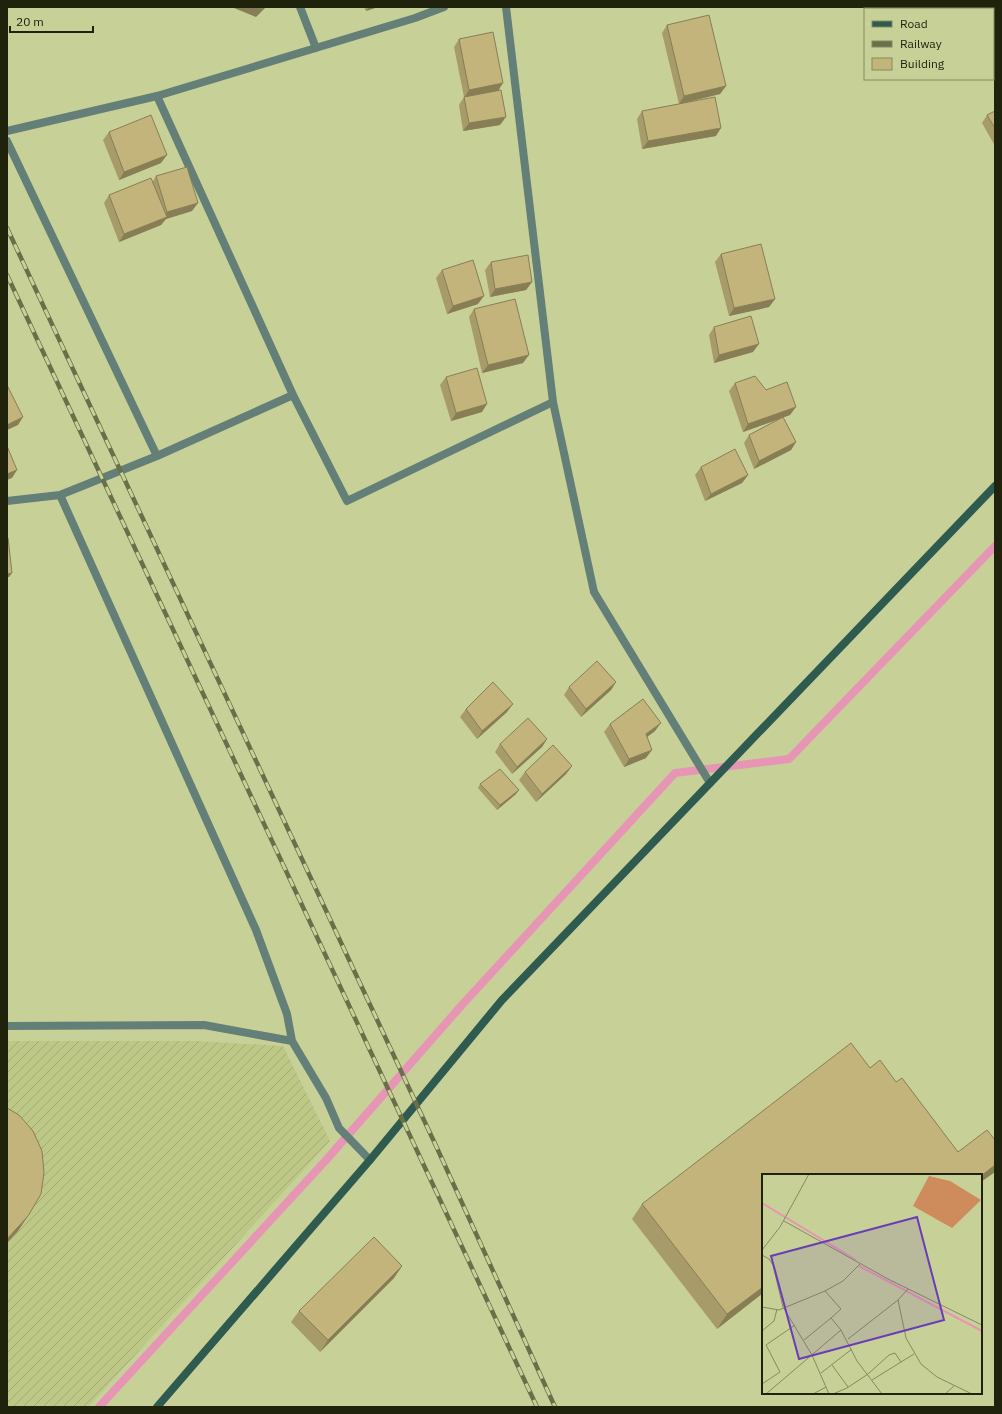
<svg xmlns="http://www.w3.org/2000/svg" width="1002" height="1414" font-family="'IBM Plex Sans',sans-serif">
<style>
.industrial{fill:url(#industrial-furrows)}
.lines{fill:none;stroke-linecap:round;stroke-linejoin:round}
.stream{stroke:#e795b4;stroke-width:8}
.street{stroke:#637f77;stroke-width:8}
.secondary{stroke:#2f5a50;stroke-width:8}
.rail-casing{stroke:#696f48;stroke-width:4.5}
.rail{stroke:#c7d197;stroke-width:3;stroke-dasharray:9;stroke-linecap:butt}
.wall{fill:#a89b6a}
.shaded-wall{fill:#887e56}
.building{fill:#c3b47b;stroke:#887e56}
.inset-river{fill:none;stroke:#e795b4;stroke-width:2}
.inset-road{fill:none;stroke:#848b5f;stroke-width:1}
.view{fill:#693db5;fill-opacity:0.15;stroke:#693db5;stroke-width:2}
.inset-edge{fill:none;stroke:#20230c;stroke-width:2}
</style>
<defs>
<pattern id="industrial-furrows" width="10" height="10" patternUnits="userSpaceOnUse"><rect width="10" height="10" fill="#bdc786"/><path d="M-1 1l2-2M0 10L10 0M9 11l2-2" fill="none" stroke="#a2ab72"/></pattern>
</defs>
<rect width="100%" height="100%" fill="#c7d197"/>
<path class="industrial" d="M7,1041H196L283,1046L330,1141L88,1407H7Z"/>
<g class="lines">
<path class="stream" d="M99,1407L327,1159L461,1006L675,773L789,759L995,546"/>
<path class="street" d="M300,7L316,48
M7,131L157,96L415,18L444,7
M7,141L157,456L60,495L7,501
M293,395L347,501L553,402L506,7
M553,402L594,592L710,783
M157,456L293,395L157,96
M60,495L256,930L287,1014L292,1041L326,1098L339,1128L370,1160
M7,1026L204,1025L292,1041"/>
<path class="secondary" d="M157,1407L370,1160L502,1000L995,486"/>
<g class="rail-casing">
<path id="rail" d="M7,228L437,1148L555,1407
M7,275L537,1407"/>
</g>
<use href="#rail" class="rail"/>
</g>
<path class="wall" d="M364,7H378L366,11Z
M667,25L726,86L720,94L684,103L716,136L642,149L637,119L642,111L679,104L662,33Z
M459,39L498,91L500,125L463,131L459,105L464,97L454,47Z
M995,111V146L982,123L987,115Z
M109,132L161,163L119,180L103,140Z
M156,176L192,211L166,219L161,225L119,242L104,203L109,195L153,181Z
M721,254L775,299L769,307L729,316L715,262Z
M491,262L532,282L526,290L490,297L485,270Z
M442,270L478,304L447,314L436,278Z
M474,309L523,363L482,373L469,317Z
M714,327L753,352L714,363L709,335Z
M446,377L482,412L451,421L440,385Z
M735,383L766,390L790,415L783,417L796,442L791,450L754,469L744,443L749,435L779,419L743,432L729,391Z
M701,467L748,475L742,483L705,501L695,475Z
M616,682L611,690L581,717L564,695L569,687Z
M466,709L507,712L477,739L460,717Z
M610,724L655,731L647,737L646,758L624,767L604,732Z
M547,739L542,747L512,774L495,752L500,744Z
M572,766L566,774L536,802L519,780L525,772Z
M480,784L516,794L497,810L478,788Z
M870,1068L896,1082L763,1175V1293L717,1329L632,1219L642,1204Z
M402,1266L394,1278L320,1352L291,1322L299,1311Z"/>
<path class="shaded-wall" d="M234,7H266L256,17L234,8Z
M369,7H378L366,11Z
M503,83L498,91L464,98L469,90Z
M726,86L720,94L679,104L684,96Z
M506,117L500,125L463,131L469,123Z
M721,128L716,136L642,149L648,141Z
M167,155L161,163L119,180L124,172Z
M198,203L192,211L166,219L161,225L119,242L124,234L162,219L167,212Z
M532,282L526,290L490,297L495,289Z
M484,296L478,304L447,314L453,306Z
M775,299L769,307L729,316L734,308Z
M759,344L753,352L714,363L719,355Z
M529,355L523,363L482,373L488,365Z
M487,404L482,412L451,421L456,413Z
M796,407L790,415L743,432L748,424Z
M23,417L18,425L7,430V425Z
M796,442L791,450L754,469L759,461Z
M17,470L12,478L7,480V474Z
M748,475L742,483L705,501L711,494Z
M12,573L9,577H7V574Z
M616,682L611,690L581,717L586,709Z
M513,704L507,712L477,739L482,731Z
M661,723L655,731L640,742L646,734Z
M547,739L542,747L512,774L517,767Z
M652,750L646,758L624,767L629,759Z
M572,766L566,774L536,802L542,794Z
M519,790L516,794L497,810L500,805Z
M995,1165V1172L981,1182V1176Z
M28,1216L18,1231L7,1243V1239Z
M402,1266L394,1278L320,1352L328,1340Z
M763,1287V1293L717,1329L727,1314Z"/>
<path class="building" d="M257,7H264L262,9Z
M709,15L726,86L684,96L667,25Z
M493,32L503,83L469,90L459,39Z
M501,90L506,117L469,123L464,97Z
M715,97L721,128L648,141L642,111Z
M995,111V128L987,115Z
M151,115L167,155L124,172L109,132Z
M187,167L198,203L167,212L156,176Z
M151,178L167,217L124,234L109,195Z
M761,244L775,299L734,308L721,254Z
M528,255L532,282L495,289L491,262Z
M473,260L484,296L453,306L442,270Z
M515,299L529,355L488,365L474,309Z
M751,316L759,344L719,355L714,327Z
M477,368L487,404L456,413L446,377Z
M755,376L766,390L787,382L796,407L748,424L735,383Z
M7,385L23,417L7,425Z
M783,417L796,442L759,461L749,435Z
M7,446L17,470L7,474Z
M735,449L748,475L711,494L701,467Z
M7,538H8L12,573L7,574Z
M597,661L616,682L586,709L569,687Z
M493,682L513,704L482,731L466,709Z
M643,699L661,723L646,734L652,750L629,759L610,724Z
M528,718L547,739L517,767L500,744Z
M553,745L572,766L542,794L525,772Z
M500,769L519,790L500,805L480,784Z
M851,1043L870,1068L880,1060L896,1082L902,1078L958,1152L987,1130L995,1140V1165L981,1176V1175H763V1287L727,1314L642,1204Z
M7,1108L19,1115L33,1131L42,1151L44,1173L41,1194L28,1216L7,1239Z
M374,1237L402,1266L328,1340L299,1311Z"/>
<g transform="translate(762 1174)">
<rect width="220" height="220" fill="#c7d197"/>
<path d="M167,2L188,7L219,26L190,54L151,32Z" fill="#ce8b5b"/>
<path class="inset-river" d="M0,29L94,86M97,92L220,157"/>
<path class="inset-road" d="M22,47L126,105L220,151M0,76L18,53L47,0M0,81L7,85L11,91L21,133L50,181L67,220M63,117L81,107L98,90M136,126L144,164L159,190L175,203L210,220M0,133L17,136L63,117L79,135L69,144M0,157L12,147L15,135M86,165L136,126L146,115M42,166L69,144L79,156M70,191L86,213M59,199L90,175M110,206L139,188M0,210L18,198L4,171L33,151M4,220L79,156L95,187L120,220M51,220L64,213M71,220L85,214L106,200L127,181L133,179L139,188L152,180M183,220L192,212"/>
<path class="view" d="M155,43L182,146L37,185L9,82Z"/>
<rect width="220" height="220" class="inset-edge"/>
</g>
<rect width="1002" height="1414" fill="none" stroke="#20230c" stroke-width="16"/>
<rect x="864" y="8" width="130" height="72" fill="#c7d197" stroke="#848b5f"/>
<rect x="872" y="21" width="20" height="6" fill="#2f5a50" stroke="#848b5f"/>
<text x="900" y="28" font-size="12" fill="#20230c">Road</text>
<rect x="872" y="41" width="20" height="6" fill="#696f48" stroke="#848b5f"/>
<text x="900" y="48" font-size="12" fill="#20230c">Railway</text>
<rect x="872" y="58" width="20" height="12" fill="#c3b47b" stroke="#848b5f"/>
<text x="900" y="68" font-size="12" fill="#20230c">Building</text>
<path d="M10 26v6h83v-6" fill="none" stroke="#20230c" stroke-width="2"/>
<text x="16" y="26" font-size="12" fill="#20230c" stroke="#c7d197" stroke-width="3" paint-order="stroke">20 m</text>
</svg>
